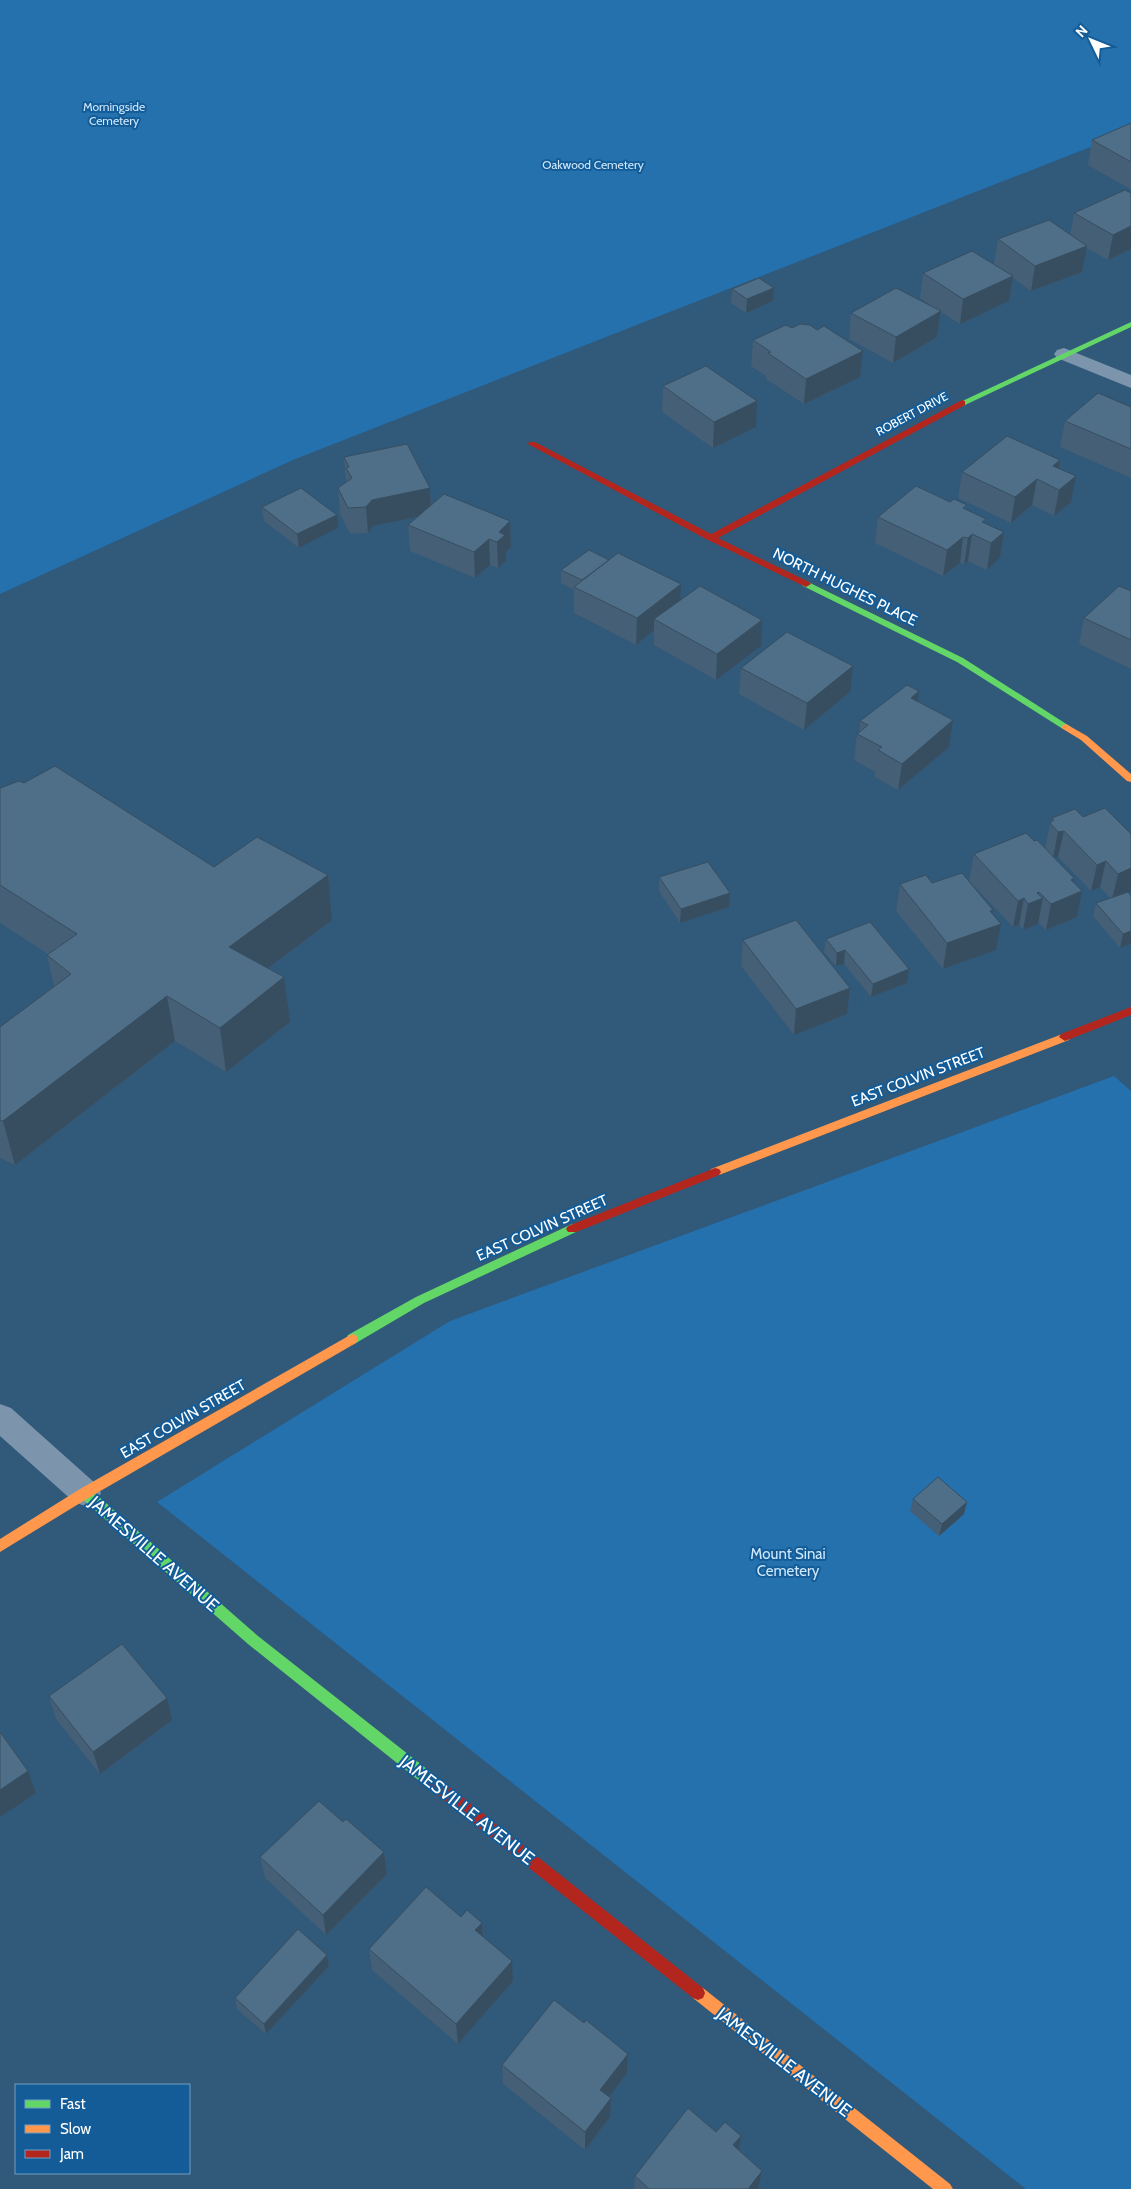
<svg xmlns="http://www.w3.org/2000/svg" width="1131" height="2189" font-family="Cabin,sans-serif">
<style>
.green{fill:#2471ae}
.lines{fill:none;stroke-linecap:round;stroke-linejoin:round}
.street{fill:#7c95ad;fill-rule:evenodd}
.fast{fill:#63d668;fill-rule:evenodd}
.slow{fill:#ff974d;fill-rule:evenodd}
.jam{fill:#b3261e;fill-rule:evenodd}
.wall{fill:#445f76}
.shaded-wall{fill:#374e60}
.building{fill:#4f6f89;stroke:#374e60}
.labels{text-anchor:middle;stroke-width:4;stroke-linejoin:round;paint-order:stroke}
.far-park-label{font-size:12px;fill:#cee8fd;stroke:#135c98}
.far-street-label{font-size:12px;fill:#fff;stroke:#135c98}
.street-label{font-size:15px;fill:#fff;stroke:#135c98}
.park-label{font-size:15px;fill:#cee8fd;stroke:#135c98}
.near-street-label{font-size:18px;fill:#fff;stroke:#135c98}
</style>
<rect width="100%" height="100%" fill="#31597a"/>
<path class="green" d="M0,0H1131V131L293,460L0,594Z
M1114,1076L1131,1091V2189H1026L157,1502L450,1321Z"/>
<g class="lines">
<path class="street" d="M1064,348L1131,375V388L1057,358L1054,354L1057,350Z
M0,1404L11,1408L96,1484L101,1493L96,1502L85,1506L74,1502L0,1436Z"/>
<path class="fast" d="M1131,322V327L965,405L962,406L958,403Z
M806,581L963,658L1071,727L1069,729H1063L957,662L803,586L801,584Z
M572,1224L576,1226L578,1229L576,1232L424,1303L356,1343L352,1344L348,1343L346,1339L348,1335L416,1297Z
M85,1488L90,1489L258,1636L432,1773L434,1778L432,1783L427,1784L422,1783L248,1644L80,1497L79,1493L80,1489Z"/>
<path class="slow" d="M1066,724L1087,736L1131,774V782L1127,781L1081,740L1063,729L1061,727L1063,725Z
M1065,1033L1071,1037L1069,1040L719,1175H711L709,1172L711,1169Z
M352,1334L356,1335L358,1339L356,1343L90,1497L0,1552V1539L80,1489Z
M698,1986L703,1988L950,2184L953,2189H933L693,1998L691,1993L693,1988Z"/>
<path class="jam" d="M962,400L965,401V405L718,538L809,582L811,584L806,587L708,540L528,444L529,442H535L711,534Z
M1131,1007V1015L1065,1041L1059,1037L1061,1034Z
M715,1168L719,1169L721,1172L719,1175L576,1232H568L566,1229L568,1226Z
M427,1772L432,1773L703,1988L705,1993L703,1998L698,2000L693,1998L422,1783L420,1778L422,1773Z"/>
</g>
<path class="wall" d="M1131,123V189H1130L1088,165L1092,140Z
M1131,193V249L1108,260L1086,248L1082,272L1031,291L1013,278L1009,301L960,324L941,312L937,337L893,363L849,339L851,313L934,308L920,298L923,273L994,264L998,239L1070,235L1074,213Z
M774,288L773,301L746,313L731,303L732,289Z
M753,340L860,377L804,404L766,379V376L751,366Z
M663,386L756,427L713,448L662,412Z
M1131,407V478L1060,447L1065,421Z
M344,457L430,488L431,505L510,521L511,547L506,552V561L498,568L490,565L475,578L410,551L408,525L417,517L373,526L368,533L350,534L340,514L338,488L346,482Z
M1060,460L1059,468L1071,502L1054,516L1032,505L1011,523L958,498L962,472Z
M262,507L338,528L299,548L264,521Z
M967,510L986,524L1004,532L1000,558L987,570L968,561L964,565L960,563L943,576L875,543L878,517Z
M561,570L680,600L761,646L716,680L654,645V630L636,645L574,613V590L561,583Z
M1131,591V669L1079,644L1084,618Z
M741,668L850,692L804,730L739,694Z
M919,691L917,701L949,747L898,790L875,777V772L854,760L857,734L859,733L860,721Z
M0,788L214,867L328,875L332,920L268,968L290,1022L226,1072L175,1041L15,1165L0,1158V1027L54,986L47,955L48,954L0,923Z
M1105,808L1129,893L1131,944L1120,948L1093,916L1096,903L1110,898L1100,887L1091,891L1058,857L1054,858L1074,882L1077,917L1046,930L1038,922V924L1023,930L1019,925L1013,927L969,881L974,854L1034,841L1045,849L1050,823L1051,822L1052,818L1083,817Z
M659,877L730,893L729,907L680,923L659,891Z
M932,883L992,914L1001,924L996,950L943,969L896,911L900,884Z
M826,939L907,983L871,997L844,964L836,966L824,952Z
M743,940L850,988L847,1014L794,1035L741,966Z
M913,1499L964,1514L939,1536L910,1511Z
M49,1696L172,1720L100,1774L56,1719Z
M343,1822L384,1852L387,1874L326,1935L265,1878L260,1857Z
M461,1917L482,1923L483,1937L513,1981L458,2044L372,1970L369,1949Z
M327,1955L329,1966L266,2034L237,2009L235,1998Z
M584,2023L628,2054L627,2073L609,2096L611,2098L610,2117L585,2150L503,2084L502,2065Z
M716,2132L741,2136L738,2150L762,2171L758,2189H634L635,2176Z"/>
<path class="shaded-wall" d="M1131,226V249L1108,260L1113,235Z
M1087,246L1082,272L1031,291L1035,266Z
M1013,276L1009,301L960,324L963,299Z
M774,288L773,301L746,313L747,299Z
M941,311L937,337L893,363L896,337Z
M863,351L860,377L804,404L806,379Z
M757,401L756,427L713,448L714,422Z
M1060,460L1056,486L1053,466Z
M1076,476L1071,502L1054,516L1059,490Z
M1037,479L1032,505L1011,523L1015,497Z
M430,488L431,514L373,526L368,533L366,507L372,500Z
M337,515L338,528L299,548L297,534Z
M510,521L511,547L506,552V561L498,568L497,542L499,532Z
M1004,532L1000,558L987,570L991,543Z
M972,534L968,561L964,565L968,538Z
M963,537L960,563L943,576L947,550Z
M489,539L490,565L475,578L474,552Z
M681,584L680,610L654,619V630L636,645L637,618Z
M762,620L761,646L716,680L717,654Z
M853,666L850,692L804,730L807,703Z
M919,691L915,718L911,698Z
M953,720L949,747L898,790L902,764Z
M1064,831L1058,857L1053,858L1058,832Z
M1106,861L1100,887L1091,891L1097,865Z
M1131,868V892L1112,900L1118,874Z
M328,875L332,920L236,992L229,947Z
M1074,878L1071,896L1082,891L1077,917L1046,930L1051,904L1071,880Z
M1039,892L1037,900L1043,898L1038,924L1023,930L1028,904L1037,893Z
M730,893L729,907L680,923L681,909Z
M1024,898L1019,925L1013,927L1018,901Z
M993,910L990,928L1001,924L996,950L943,969L947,943Z
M1131,931V944L1120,948L1123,934Z
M845,950L844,964L836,966L837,953Z
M909,969L907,983L871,997L873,984Z
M284,977L290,1022L226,1072L220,1028Z
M850,988L847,1014L794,1035L796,1009Z
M167,996L175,1041L15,1165L3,1121Z
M967,1502L964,1514L939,1536L942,1524Z
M167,1698L172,1720L100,1774L93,1752Z
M28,1771L36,1793L0,1817V1790Z
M384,1852L387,1874L326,1935L323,1915Z
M482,1923L483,1944L475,1930Z
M327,1955L329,1966L266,2034L264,2024Z
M512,1961L513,1981L458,2044L456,2024Z
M628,2054L627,2073L600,2109V2090Z
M611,2098L610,2117L585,2150V2132Z
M741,2136L738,2154L733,2145Z
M762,2171L758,2189H748Z"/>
<path class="building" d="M1131,123V162L1092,140Z
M1125,190L1131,193V226L1113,235L1074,213Z
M1049,220L1087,246L1035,266L998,239Z
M972,251L1013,276L963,299L923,273Z
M759,278L774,288L747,299L732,289Z
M896,288L941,311L896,337L851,313Z
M800,324L810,325L817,330L824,326L863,351L806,379L768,353L771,352L753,340L786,325L792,328Z
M706,366L757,401L714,422L663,386Z
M1098,393L1131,407V449L1065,421Z
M1007,436L1060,460L1053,466L1076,476L1059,490L1037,479L1015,497L962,472Z
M407,444L430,488L372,500L366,507L348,508L338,488L352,478L346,468L349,467L344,457Z
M916,486L950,502L954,499L967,505L963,508L986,519L982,522L1004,532L991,543L972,534L968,538L963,537L947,550L878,517Z
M301,488L337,515L297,534L262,507Z
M444,494L510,521L499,532L505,535L497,542L489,539L474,552L408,525Z
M589,550L609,560L582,580L561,570Z
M618,553L681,584L637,618L574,587Z
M700,586L762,620L717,654L654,619Z
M1119,586L1131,591V640L1084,618Z
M787,632L853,666L807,703L741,668Z
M907,685L919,691L911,698L953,720L902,764L878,750L882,747L857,734L868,725L860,721Z
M55,766L214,867L257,837L328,875L229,947L284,977L220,1028L167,996L3,1121L0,1120V1027L71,974L47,955L77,934L0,885V788L19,781L24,783Z
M1105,808L1131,834V868L1118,874L1106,861L1097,865L1064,831L1058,832L1050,823L1054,820L1052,818L1075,809L1083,817Z
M1026,833L1034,841L1037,840L1074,878L1071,880L1082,891L1051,904L1039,892L1037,893L1043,898L1028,904L1024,898L1018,901L974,854Z
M708,862L730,893L681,909L659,877Z
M962,873L993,910L990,911L1001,924L947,943L900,884L926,875L932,883Z
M1128,892L1131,896V931L1123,934L1096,903Z
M796,920L850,988L796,1009L743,940Z
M870,922L909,969L873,984L845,950L837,953L826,939Z
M938,1477L967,1502L942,1524L913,1499Z
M122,1644L167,1698L93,1752L49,1696Z
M0,1732L28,1771L0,1790Z
M319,1801L343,1822L346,1819L384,1852L323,1915L260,1857Z
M426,1887L461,1917L467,1910L482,1923L475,1930L512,1961L456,2024L369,1949Z
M298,1929L327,1955L264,2024L235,1998Z
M554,2000L584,2023L586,2020L628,2054L600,2090L611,2098L585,2132L502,2065Z
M688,2108L716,2132L725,2122L741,2136L733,2145L762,2171L748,2189H649L635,2176Z"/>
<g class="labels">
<g class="far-park-label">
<text x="114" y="111">Morningside<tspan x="114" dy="14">Cemetery</tspan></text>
<text x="593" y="169">Oakwood Cemetery</text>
</g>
<g class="far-street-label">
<text transform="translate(912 414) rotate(-28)" y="4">ROBERT DRIVE</text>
</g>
<g class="street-label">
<text transform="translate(845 587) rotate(26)" y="5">NORTH HUGHES PLACE</text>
<text transform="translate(918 1077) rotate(-21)" y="5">EAST COLVIN STREET</text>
<text transform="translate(542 1228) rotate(-24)" y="5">EAST COLVIN STREET</text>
<text transform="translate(183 1419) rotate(-30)" y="5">EAST COLVIN STREET</text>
</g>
<g class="park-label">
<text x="788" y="1559">Mount Sinai<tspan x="788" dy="17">Cemetery</tspan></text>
</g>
<g class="near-street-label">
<text transform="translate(154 1554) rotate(41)" y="6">JAMESVILLE AVENUE</text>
<text transform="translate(467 1810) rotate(38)" y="6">JAMESVILLE AVENUE</text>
<text transform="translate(784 2062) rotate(38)" y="6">JAMESVILLE AVENUE</text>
</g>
</g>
<rect x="15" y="2084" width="175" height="90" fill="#135c98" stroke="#719dc1"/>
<rect x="25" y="2100" width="25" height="8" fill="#63d668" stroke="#719dc1"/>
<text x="60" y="2109" font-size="15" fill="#ffffff">Fast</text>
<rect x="25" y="2125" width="25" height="8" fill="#ff974d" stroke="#719dc1"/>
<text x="60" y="2134" font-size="15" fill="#ffffff">Slow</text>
<rect x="25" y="2150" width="25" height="8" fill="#b3261e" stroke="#719dc1"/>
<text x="60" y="2159" font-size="15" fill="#ffffff">Jam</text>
<g transform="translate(1091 40) rotate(313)" stroke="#135c98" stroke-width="4" paint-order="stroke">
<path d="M0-4L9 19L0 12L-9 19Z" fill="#ffffff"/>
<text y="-8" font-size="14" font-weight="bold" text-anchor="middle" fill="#ffffff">N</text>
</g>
</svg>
